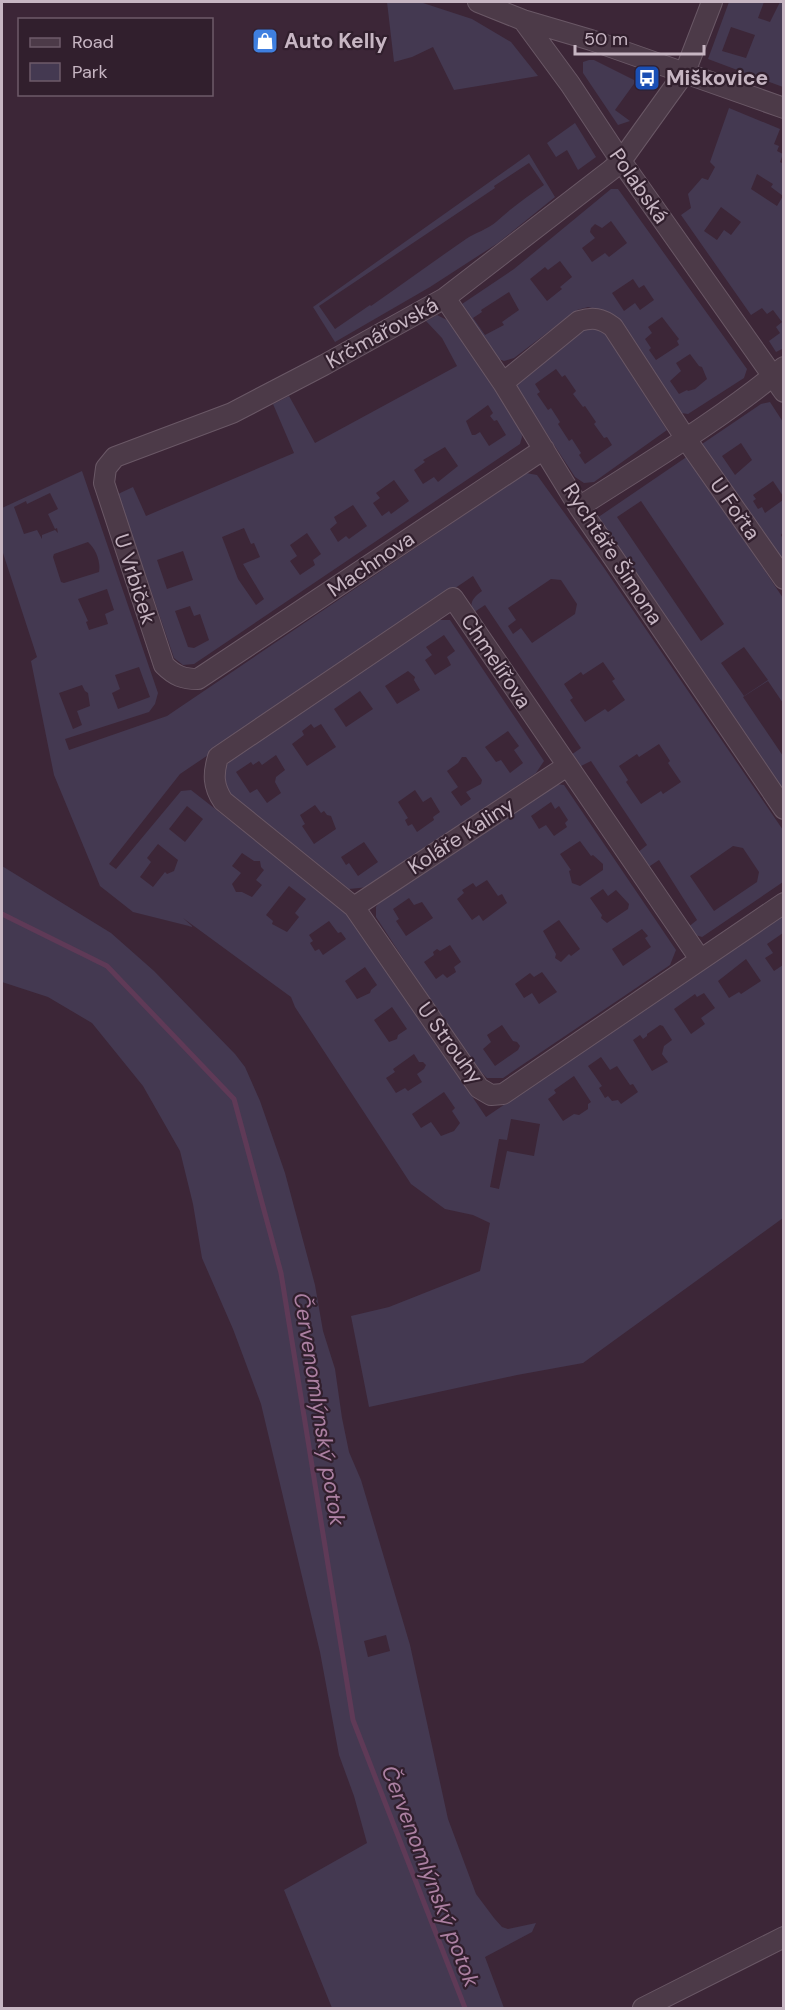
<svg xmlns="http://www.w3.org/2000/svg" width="785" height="2010" font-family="'DM Sans',sans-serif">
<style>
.green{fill:#443951;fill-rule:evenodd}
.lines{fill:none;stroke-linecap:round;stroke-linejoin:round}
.stream{stroke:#5f3a57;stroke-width:5}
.minor-casing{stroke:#6a5866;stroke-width:22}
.minor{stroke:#4c3a48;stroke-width:20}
.labels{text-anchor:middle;stroke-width:4.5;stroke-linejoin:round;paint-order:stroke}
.poi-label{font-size:21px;font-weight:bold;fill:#c7b6c3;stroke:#311f2d;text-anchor:start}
.street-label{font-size:21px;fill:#c7b6c3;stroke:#311f2d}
.water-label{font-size:22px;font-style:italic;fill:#ac80a2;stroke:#311f2d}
</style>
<rect width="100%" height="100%" fill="#3c2637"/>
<path class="green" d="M387,2H420L472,19L511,42L538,76L454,90L433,47L412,57L394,62Z
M729,2H764L758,18L770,22L780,2H783V87L708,59ZM731,27L755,35L746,58L722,51Z
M589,60H594L636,81L615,110L630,121L618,125L583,73V62Z
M729,108L780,129L774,144L779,146L777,151L783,154L780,162L784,164V348L776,352L769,341L780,333L776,327L782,322L773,310L767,314L762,308L751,315L681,215L691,208L688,194L702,178L708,180L715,167L710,162ZM757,174L773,184L771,187L783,196L777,206L751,189ZM721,207L741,222L731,235L724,230L717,240L704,231Z
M575,123L596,157L578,170L567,150L556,157L547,143Z
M529,154L555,197L498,243L430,287L335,342L313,307ZM529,163L544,185C527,197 511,208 496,222C488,229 475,233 466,239C434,261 403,284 371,306L370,305L335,329L319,306L495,188L494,186Z
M611,189H618L747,369L744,378L688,414L681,413L610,313L588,307L577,310L514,358L504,361L496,358L462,304L514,269ZM611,221L627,243L609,257L605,253L592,262L582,248L595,238L590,232L591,228L595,224L602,228ZM560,261L572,277L560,287L562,289L547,301L530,279L545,267L548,270ZM633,279L639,288L644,285L654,300L640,310L635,303L624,311L612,293ZM509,292L519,310L502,322L504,325L485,335L473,318L482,312L481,310ZM662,317L679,339L677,341L679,345L656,360L649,350L651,348L645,339L652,333L648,327ZM690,354L699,366L702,367L707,379L695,389L688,391L687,390L679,394L670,381L681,371L676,363Z
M437,315L449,321L521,428L522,437L520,444L194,664L183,665L174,658L118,494L133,487L146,516L294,453L273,404L289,396L315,443L457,366L442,338L426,321ZM488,405L493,413L490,416L494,421L497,420L506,435L489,446L480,432L475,435H472L466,421ZM445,447L458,466L438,482L434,477L423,484L414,470L425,462L423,460ZM394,480L409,501L391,514L389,511L382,516L373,503L380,498L376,493ZM353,505L367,526L349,539L346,536L338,542L330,529L337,523L334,517ZM244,528L251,544L254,543L260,557L243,564L264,599L256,605L238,579L222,537ZM307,533L321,554L313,560L315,565L300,575L290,561L297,556L290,545ZM183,551L193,580L167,589L157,560ZM190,606L194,616L200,614L209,640L194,648L188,647L175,611Z
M582,327L603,330L667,430L594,482L584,483L575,477L517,388L519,377ZM556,369L562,377L565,375L576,391L573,394L583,407L585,406L596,422L594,424L604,438L607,437L612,445L585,464L579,455L581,453L572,439L569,441L558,424L560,422L551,408L548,410L537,394L540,392L535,384Z
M770,402L783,422V496L773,481L753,495L756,499L753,501L758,509L762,507L765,513L783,500V532L781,535L783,539V565L702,444L761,404ZM741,443L752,460L735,475L722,456Z
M688,456L783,598V703L768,681L743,697L783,756V794L597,518ZM641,501L724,624L701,641L617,517ZM744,647L768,680L744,696L721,663Z
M82,471L158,693L155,704L149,712L65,739L69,750L167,716L526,473L537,475L602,565L783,830V882L702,937L692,934L687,928L697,920L659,860L647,868L637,853L647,845L591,761L579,767L571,755L581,748L485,605L473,613C469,602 473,598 482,591L473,576L180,774L109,864L116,869L181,791L191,790L347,912L486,1117L783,915V933L767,944L773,953L765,958L774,971L783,965V1218L583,1363L517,1375L369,1407L351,1316L389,1307L480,1271L490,1223L473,1215L445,1209L411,1184L295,1007L291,997L183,918L193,927L133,912L100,886L54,775L31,661L37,657L2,550V508ZM50,493L58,509L48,514L55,529L57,528L58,533L55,530L42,535V539L37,530L24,534L14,507L26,501L27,504ZM88,542C96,549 101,562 99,572L64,583L61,582L53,557L54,554ZM551,579L561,580L577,604L575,614L532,643L521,628L513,634L508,626L516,620L508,608ZM107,589L114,610L105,614L108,624L89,630L86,622L88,621L78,599ZM603,662L615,679L612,681L625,700L608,712L605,709L585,722L570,700L573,698L564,684L581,672L583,675ZM139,667L150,697L118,709L112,693L120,689L115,675ZM82,685L85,691L88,693L90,706L77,711L82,725L73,729L59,693ZM659,744L670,761L668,763L681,782L663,794L661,791L641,804L626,782L628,780L619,766L637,754L639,757ZM187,806L203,819L185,842L169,829ZM158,844L178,860L174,871L167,874L165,872L153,887L140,877L151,862L147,858ZM733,846L743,848L759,872L757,882L714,911L690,876ZM242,853L254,861H260L261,867L264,870L256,880L262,885L252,897L242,892H236L232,884L241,873L232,866ZM289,886L306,899L295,913L299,917L287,932L272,924L273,921L266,915ZM329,921L338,933L341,932L346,939L323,955L319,949L315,951L310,943L313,941L309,935ZM746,959L761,981L741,994L739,992L729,998L718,981ZM365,967L377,985L371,990L370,993L357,999L345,981ZM704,993L715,1008L701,1018L705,1024L691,1034L674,1009L695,994L697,997ZM392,1007L407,1029L398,1035L397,1039L389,1042L374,1020ZM660,1025L663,1026L672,1040L664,1046L662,1054L668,1062L652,1071L633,1040L640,1035L643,1039L647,1036V1034ZM414,1054L419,1062H423L426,1065L424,1069L417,1074L422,1082L408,1091L405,1088L396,1093L386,1078L395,1072L393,1069ZM601,1057L610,1070L617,1066L630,1085L633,1084L638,1092L621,1104L618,1100L612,1101L608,1096L605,1098L599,1088L602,1086L588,1066ZM574,1076L591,1102L588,1104V1109L579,1115L574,1114L563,1121L548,1099L556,1093L554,1090ZM444,1092L455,1108L452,1111L460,1123L454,1131L441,1136L431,1122L421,1128L412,1114ZM511,1119L540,1124L534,1156L507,1151L499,1189L490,1187L499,1139L507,1140Z
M438,620H450L544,761L536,773L369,887L349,889L228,792L222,773L229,762ZM444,635L455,651L447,657L451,665L435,675L425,660L432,655L426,647ZM408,671L415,677L414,680L420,690L397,704L385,686ZM360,691L373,709L346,727L334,709ZM311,724L314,728L321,724L336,747L307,766L292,744L304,735L302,731ZM508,731L519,746L514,750L523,763L510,773L501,760L496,762L485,747ZM276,755L285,770L276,777L275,782L281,793L267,803L257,789L250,793L236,772L251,762L253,765L259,761L262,765ZM462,757H466L482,780L481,784L466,792L471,799L461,806L451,792L458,787L447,771L458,763ZM415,790L423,802L431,797L440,812L433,817L434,820L417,832L412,824L408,826L405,820L408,818L398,802ZM315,805L321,813L324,811L327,815L331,816L336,829L314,844L302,826L305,824L300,815ZM364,842L378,862L358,876L349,863L346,865L341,857Z
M556,784L564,785L676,950L670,965L503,1078H487L470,1061L376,917V907L382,898ZM551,802L555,809L559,806L568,820L565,823L567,827L554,836L546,825L539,829L531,816ZM580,841L591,856L593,855L603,864V870L580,886L572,883L569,871L571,870L560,854ZM487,880L498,896L502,894L507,903L483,921L479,915L472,920L457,899L464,893L462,890L473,883L476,887ZM603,889L608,896L616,890L629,904L628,909L607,923L601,918L602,915L590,898ZM409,898L414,905L422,902L433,918L406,936L396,921L399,919L393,909ZM559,920L580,949L571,956L569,954L561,962L555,958L556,954L543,931ZM642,929L648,936L645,938L651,947L623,966L612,949ZM450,945L461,962L454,967L456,972L447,978L443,974L436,979L424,962L434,955L433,952L437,949L440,951ZM542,972L557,992L539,1004L532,993L524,998L515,984L530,973L534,977ZM502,1025L513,1041L517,1042L520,1046L518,1050L495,1066L483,1049L491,1042L487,1035Z
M2,866L111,933L154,971L235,1054L245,1067L260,1101L285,1173L315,1285L323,1331L335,1369L342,1418L349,1452L361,1480L410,1645L448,1819L476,1894L494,1918L502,1927L508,1929L536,1923L532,1932L485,1957L504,2008H332L284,1890L367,1843L354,1796L339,1755L320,1652L261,1404L233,1329L202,1258L193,1204L180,1151L143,1086L92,1023L48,997L2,982ZM386,1635L390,1651L368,1657L364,1641Z"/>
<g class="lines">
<path class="stream" d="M2,914L107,966L234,1099L281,1273L353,1720L465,2008"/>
<g class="minor-casing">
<path id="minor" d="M478,2L523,20L591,40L784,108
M523,20L570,84L621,161L784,392
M445,298L503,383L579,507L784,809
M503,383L579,321C593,317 601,318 613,327L686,439L784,579
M544,449L198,679C183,679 175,676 164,665L104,483L106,468L115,457L232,413L324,365L445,298L611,170L621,161L685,72L712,2
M579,507C649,462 720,420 784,367
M354,907L567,766
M700,959L453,598L218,757C213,774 213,786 223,801L354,907L479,1088L491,1095L503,1094L784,903
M643,2008L784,1937"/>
</g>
<use href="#minor" class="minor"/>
</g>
<defs>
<g id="shop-square" transform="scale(1.35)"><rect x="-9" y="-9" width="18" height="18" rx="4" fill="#3f7fe0" stroke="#311f2d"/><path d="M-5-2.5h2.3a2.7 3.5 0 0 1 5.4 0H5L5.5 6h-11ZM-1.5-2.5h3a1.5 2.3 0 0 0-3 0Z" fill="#fff"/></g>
<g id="bus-square" transform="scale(1.35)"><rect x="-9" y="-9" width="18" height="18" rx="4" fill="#1a4fb4" stroke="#311f2d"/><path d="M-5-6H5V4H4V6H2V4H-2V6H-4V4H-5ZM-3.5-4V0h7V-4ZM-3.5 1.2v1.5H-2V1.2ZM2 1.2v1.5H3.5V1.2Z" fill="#fff"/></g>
</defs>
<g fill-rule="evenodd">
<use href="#shop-square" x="265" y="41"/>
<use href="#bus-square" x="647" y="78"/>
</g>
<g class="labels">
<g class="poi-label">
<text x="284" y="48">Auto Kelly</text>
<text x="666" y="85">Miškovice</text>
</g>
<g class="street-label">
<text transform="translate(639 186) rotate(55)" y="7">Polabská</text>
<text transform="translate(382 333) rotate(-29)" y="7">Krčmářovská</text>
<text transform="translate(735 509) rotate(55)" y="7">U Fořta</text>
<text transform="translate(613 554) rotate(57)" y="7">Rychtáře Šimona</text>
<text transform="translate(371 564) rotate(-34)" y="7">Machnova</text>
<text transform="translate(135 579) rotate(72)" y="7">U Vrbiček</text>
<text transform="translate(496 661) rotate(56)" y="7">Chmelířova</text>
<text transform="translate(461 836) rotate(-33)" y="7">Koláře Kaliny</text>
<text transform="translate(450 1043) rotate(54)" y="7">U Strouhy</text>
</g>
<g class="water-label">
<text transform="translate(320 1409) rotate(81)" y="8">Červenomlýnský potok</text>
<text transform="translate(431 1876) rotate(69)" y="8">Červenomlýnský potok</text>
</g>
</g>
<rect width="785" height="2010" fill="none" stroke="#c7b6c3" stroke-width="6"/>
<rect x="18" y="18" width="195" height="78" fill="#311f2d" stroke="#6d5b69" stroke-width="1.5"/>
<rect x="30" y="38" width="30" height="9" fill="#4c3a48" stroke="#6d5b69" stroke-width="1.5"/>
<text x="72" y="48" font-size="18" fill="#c7b6c3">Road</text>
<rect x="30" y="63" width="30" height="18" fill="#443951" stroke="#6d5b69" stroke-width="1.5"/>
<text x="72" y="78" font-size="18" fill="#c7b6c3">Park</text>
<path d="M575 45v9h129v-9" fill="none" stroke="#c7b6c3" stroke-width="3"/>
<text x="584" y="45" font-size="18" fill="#c7b6c3" stroke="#311f2d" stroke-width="4.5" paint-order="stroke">50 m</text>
</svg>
